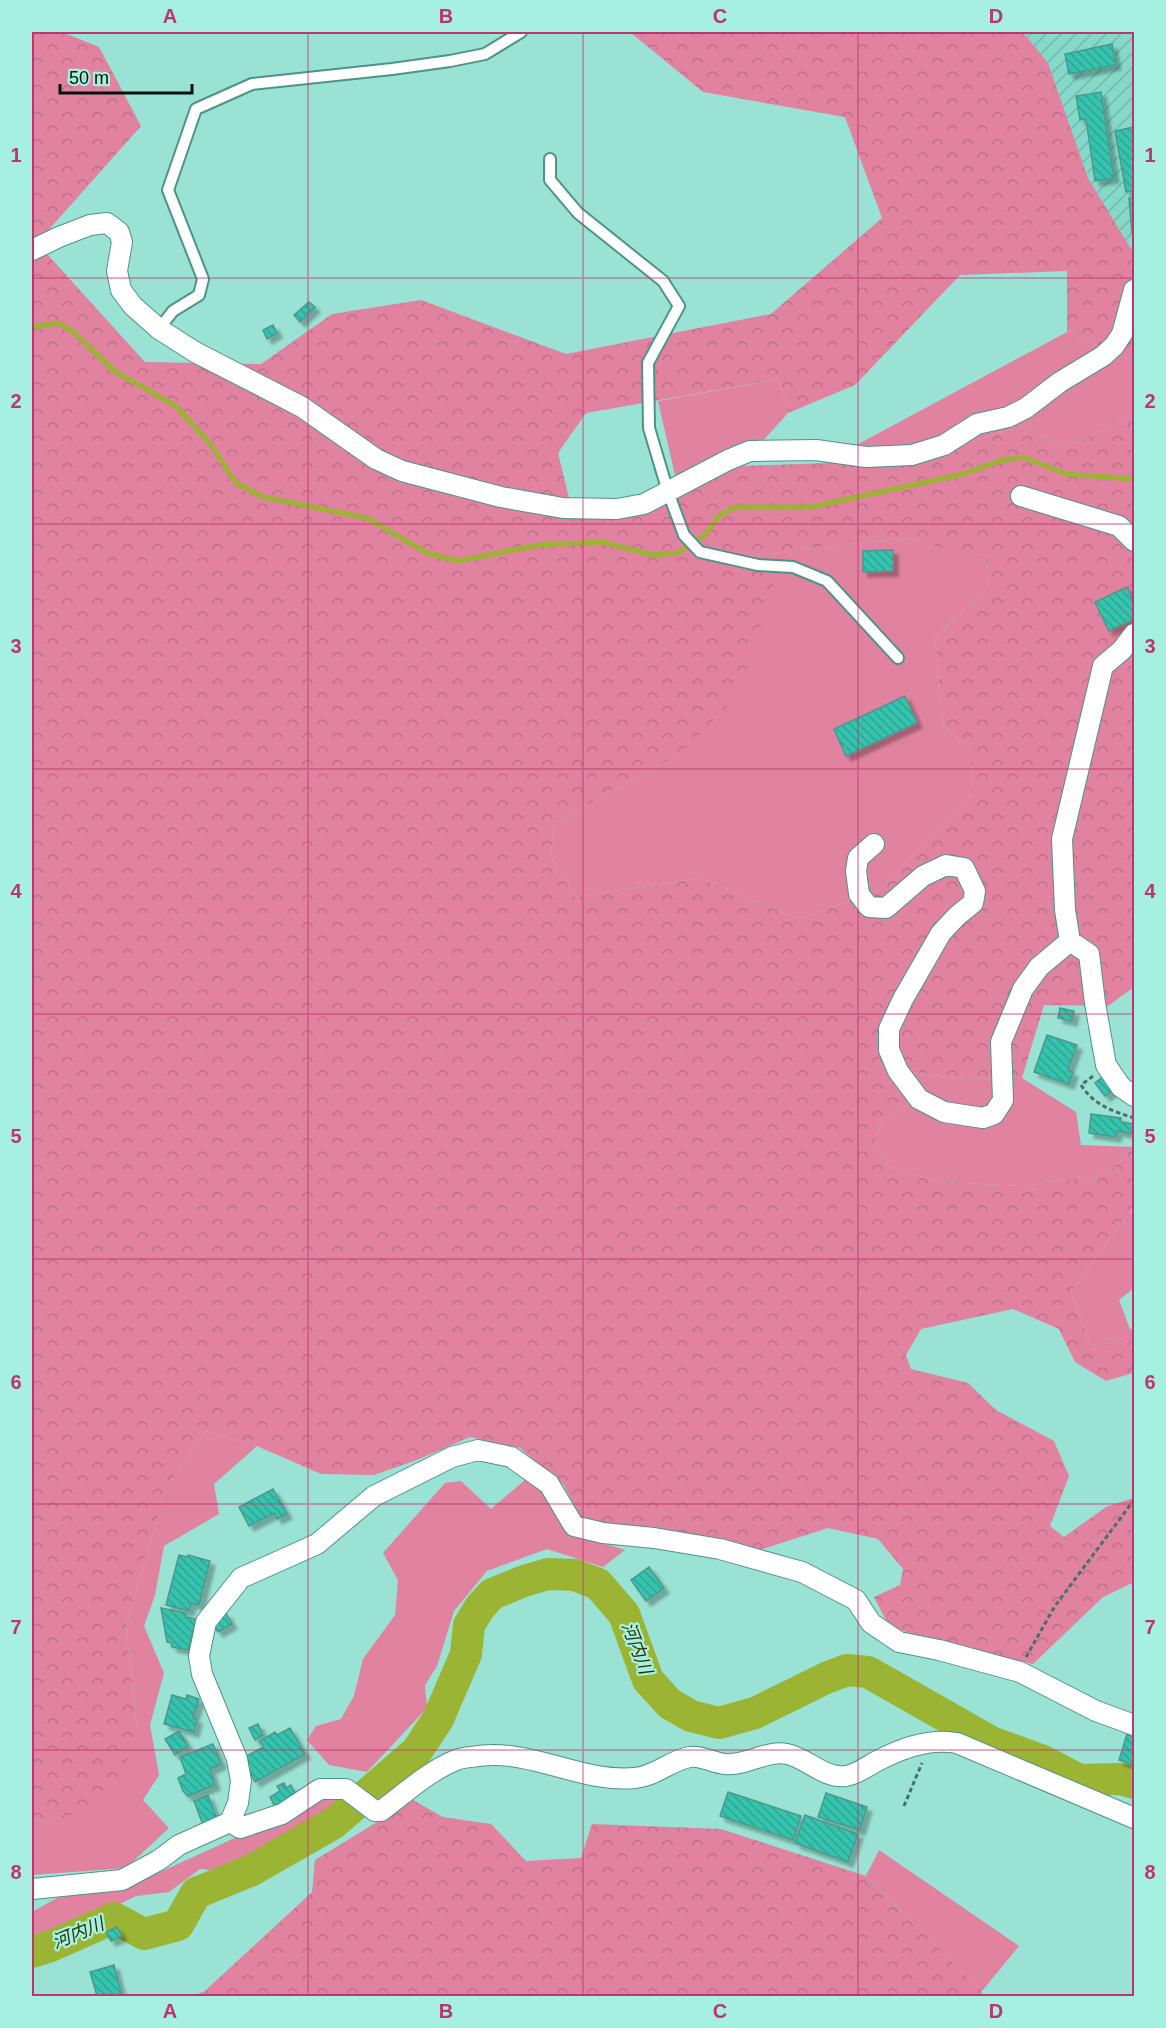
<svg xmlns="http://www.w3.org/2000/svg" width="1166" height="2028" font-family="Helvetica,'Noto Sans JP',sans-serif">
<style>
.industrial{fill:url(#industrial-furrows)}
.grass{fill:#e082a0}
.forest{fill:url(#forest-crowns);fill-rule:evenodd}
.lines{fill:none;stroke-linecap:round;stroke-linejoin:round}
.stream{stroke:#9bb434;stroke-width:5}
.river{stroke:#9bb434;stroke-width:32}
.building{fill:url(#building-back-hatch);stroke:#4f978a;stroke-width:1.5;filter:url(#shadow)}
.lane-casing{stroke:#4c9487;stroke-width:14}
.street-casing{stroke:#4c9487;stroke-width:22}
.path{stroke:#467168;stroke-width:3;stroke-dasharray:4.5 3;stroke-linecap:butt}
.lane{stroke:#fff;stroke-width:10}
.street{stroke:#fff;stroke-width:20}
.grid{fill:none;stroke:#be346c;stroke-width:1.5;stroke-opacity:0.55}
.labels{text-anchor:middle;stroke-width:4.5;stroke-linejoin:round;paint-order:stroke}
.water-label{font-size:18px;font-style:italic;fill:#283100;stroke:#a6f0e1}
.neatline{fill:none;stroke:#be346c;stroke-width:2}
.grid-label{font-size:20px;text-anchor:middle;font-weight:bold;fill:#be346c}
</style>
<defs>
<pattern id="industrial-furrows" width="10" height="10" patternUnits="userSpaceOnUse" patternTransform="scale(1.5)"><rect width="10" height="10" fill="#86d9c9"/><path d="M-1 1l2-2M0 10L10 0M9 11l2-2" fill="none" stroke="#72b9ab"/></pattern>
<pattern id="forest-crowns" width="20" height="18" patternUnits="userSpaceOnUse" patternTransform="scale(1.5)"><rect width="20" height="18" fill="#e082a0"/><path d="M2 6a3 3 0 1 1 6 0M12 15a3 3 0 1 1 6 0" fill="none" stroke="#be6f89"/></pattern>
<pattern id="building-back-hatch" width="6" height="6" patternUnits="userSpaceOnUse" patternTransform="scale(1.5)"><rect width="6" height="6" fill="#34c3ae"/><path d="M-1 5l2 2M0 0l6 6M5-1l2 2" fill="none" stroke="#2ca794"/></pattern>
<filter id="shadow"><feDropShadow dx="5" dy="5" stdDeviation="1.5" flood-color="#0004"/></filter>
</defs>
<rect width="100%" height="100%" fill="#9ae2d3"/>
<path class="industrial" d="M1023,32H1134V254L1088,178L1048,63Z"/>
<path class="grass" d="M1067,332L1134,362V416L1064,448L1022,425L921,460L823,463Z
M780,379L788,413L740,466L680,497L658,401Z
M904,538L986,558L988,588L935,637L943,725L971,751L972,794L878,891L799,919L700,878L575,897L550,855L556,822L680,754L746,556Z
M905,1072L965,1079L1022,1078L1076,1112L1081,1145L1134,1147L1106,1175L1022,1186L941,1182L889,1167L875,1143L880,1123L910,1104Z
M1131,1210L1134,1227V1288L1119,1300L1130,1329H1134V1341L1090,1345L1071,1291Z
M206,1431L257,1446L214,1484L219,1514L164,1546L155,1595L144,1626L164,1673L150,1725L159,1775L143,1800L169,1828L126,1868L32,1875V1819L54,1823L137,1729L126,1626L167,1486Z
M526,1479L545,1495L567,1532L625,1550L603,1567L547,1549L487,1571L454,1611L437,1666L425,1685L427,1708L367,1772L329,1765L307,1740L316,1726L341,1719L354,1696L363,1659L395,1615L398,1580L383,1553L445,1483L461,1481L491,1509Z
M324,1797L339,1799L320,1823L231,1872L200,1869L169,1892L136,1896L41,1943H32V1912L64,1894L132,1885Z
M879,1850L1019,1946L982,1991L866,1876Z"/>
<path class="forest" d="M32,32H62L99,47L141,126L37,243L145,362L261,364L332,314L421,300L566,354L771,314L882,218L845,117L703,92L630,32H1023L1048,63L1088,178L1134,254V362L1067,332V271L960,275L855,385L788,413L780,379L586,413L558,453L570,502L627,516L680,497L740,466L921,460L1022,425L1064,448L1134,416V987L1108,1006L1044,1005L1022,1078L965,1079L906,1072L910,1104L880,1123L875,1143L889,1167L941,1182L1022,1186L1106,1175L1134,1147V1209L1131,1210L1071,1291L1090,1345L1134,1341L1133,1373L1106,1381L1075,1362L1059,1329L1013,1309L921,1329L906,1355L911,1369L968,1383L996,1410L1054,1441L1069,1476L1050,1526L1064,1537L1106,1507L1134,1498V1582L1103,1597L1033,1664L918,1636L889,1626L874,1597L900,1585L903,1569L878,1539L828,1528L760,1550L582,1519L563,1484L520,1448L470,1437L417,1460L374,1475L321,1474L257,1446L206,1431L167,1486L126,1626L137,1729L119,1793L54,1823L32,1819ZM904,538L986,559L988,588L935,637L943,725L971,751L972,794L878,891L799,919L700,878L575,897L550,855L556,822L680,754L738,695L774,586L747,556Z
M413,1800L443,1817L491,1824L526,1861L581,1858L592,1824L721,1829L866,1876L982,1991V1996H192L205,1991L312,1892L315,1860Z"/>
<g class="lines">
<path class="stream" d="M32,327L59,323L76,334L113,370L177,407L211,445L236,483L263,497L367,518L427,553L458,561L539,545L603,542L652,555L678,553L705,535L719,516L735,507H811L964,474L999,461L1023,457L1066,474L1134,479"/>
<path class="river" d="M32,1952L51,1946L114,1918L144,1934L178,1925L196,1893L250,1871L334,1823L417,1751L438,1719L466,1654L469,1625L480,1607L492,1594L524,1581L548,1574L575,1575L598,1584L624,1614L648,1680L670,1704L691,1716L719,1723L755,1713L826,1678L847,1670L868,1672L991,1742L1043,1761L1079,1780L1121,1779L1134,1783"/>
</g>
<path class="building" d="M1112,44L1116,65L1069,74L1065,54Z
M1101,92L1114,178L1095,181L1086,119L1080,120L1076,96Z
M1134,127V191L1126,192L1115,131Z
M1129,198H1134V232L1132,233Z
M309,302L315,307L300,322L294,315Z
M273,325L277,333L267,339L263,330Z
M893,550V571L863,572V551Z
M1127,587L1134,603V619L1109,631L1095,602Z
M905,696L917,723L846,756L834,729Z
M1060,1008L1074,1011L1072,1021L1058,1018Z
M1047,1035L1077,1045L1068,1070L1073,1072L1069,1084L1034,1072Z
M1105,1075L1115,1089L1105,1096L1095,1083Z
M1091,1114L1121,1118V1122L1134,1124V1134L1117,1131L1116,1137L1089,1133Z
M273,1489L287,1514L277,1519L274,1513L249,1526L239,1507Z
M179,1555L188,1557V1555L210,1561L199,1605L191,1603L189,1611L166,1605Z
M649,1567L664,1588L646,1601L631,1580Z
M161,1608L186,1613V1617L196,1619L188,1650L172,1647V1643L167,1642Z
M226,1613L232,1624L218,1632L212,1622Z
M172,1695L186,1699L187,1695L199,1699L193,1718L197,1719L194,1732L164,1724Z
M258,1724L263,1735L255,1740L249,1728Z
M290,1728L305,1754L255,1782L243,1758L263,1747L260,1741L275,1732L277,1735Z
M179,1731L188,1746L175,1755L165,1739Z
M1127,1734L1134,1737V1765L1119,1760Z
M213,1744L221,1764L210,1769L215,1785L188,1796L183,1791L178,1778L186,1774L180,1757Z
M284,1783L286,1788L291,1785L297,1798L276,1809L270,1797L280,1791L277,1786Z
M728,1792L801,1816L793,1840L720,1816Z
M826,1793L867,1807L860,1830L818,1817Z
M208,1795L217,1819L203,1825L194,1801Z
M805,1815L858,1834L848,1862L795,1843Z
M117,1927L122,1936L111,1941L106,1932Z
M114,1965L122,1996H97L90,1972Z"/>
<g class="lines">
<g class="lane-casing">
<path id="lane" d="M550,159V180L578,213L663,281L679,306L648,363L649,428L668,492L684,535L700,552L758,565L793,567L827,581L898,658
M159,329L173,311L199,295L203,279L168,190L196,109L252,84L392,69L450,61L485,54L521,32"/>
</g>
<g class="street-casing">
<path id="street" d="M32,250L59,237L90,225L107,223L119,232L122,242L117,271L121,290L133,306L159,329L195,352L302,407L376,459L402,471L501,497L563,508L617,509L644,504L728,460L750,451L816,450L866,457L912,455L944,445L977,424L1008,417L1026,408L1060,382L1103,356L1114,346L1122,334L1134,290
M1021,496L1119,526L1134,541
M1134,634L1122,650L1103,666L1062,839L1065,910L1070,941L1089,954L1095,1003L1106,1065L1121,1087L1134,1096
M874,844L858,858L856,871L859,894L869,907L886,908L923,876L946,865L964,868L975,891L973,903L957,916L941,933L903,999L889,1029V1050L898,1071L919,1099L944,1112L983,1118L994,1114L1003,1100L1001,1042L1023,989L1039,967L1070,941
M230,1822L240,1828L282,1814L320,1789H346L375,1811H381C405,1793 429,1771 456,1760C463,1757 472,1757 479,1756C532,1749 581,1783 635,1778C656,1776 671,1760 690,1757C701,1755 713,1763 725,1764C746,1766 766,1750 787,1754C807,1758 824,1779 846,1776C858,1774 869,1765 879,1760C902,1748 931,1738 957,1743L1134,1818
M32,1889L122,1880L159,1860L179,1845L230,1822L238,1803L241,1781L237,1759L202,1674L199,1656L206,1622L241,1578L317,1544L374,1496L452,1457L478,1450L511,1457L549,1484L574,1526L603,1533L654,1538L720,1549L802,1572L856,1600L871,1623L899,1642L939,1650L1020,1672L1096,1711L1134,1725"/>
</g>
<path class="path" d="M1093,1076L1081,1085C1094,1105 1112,1111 1134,1118
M1026,1657L1055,1606L1134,1500
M904,1806L922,1763"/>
<use href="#lane" class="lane"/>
<use href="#street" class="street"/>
</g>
<path class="grid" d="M308,32V1996M583,32V1996M858,32V1996M32,278H1134M32,524H1134M32,769H1134M32,1014H1134M32,1259H1134M32,1504H1134M32,1750H1134"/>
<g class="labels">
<g class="water-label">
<text transform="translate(637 1648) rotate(69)" y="6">河内川</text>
<text transform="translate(78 1933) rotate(-22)" y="6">河内川</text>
</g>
</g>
<rect width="1166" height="2028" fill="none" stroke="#a6f0e1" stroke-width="66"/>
<path d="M60 84v9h132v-9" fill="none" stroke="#00130f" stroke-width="3"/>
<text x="69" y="84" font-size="18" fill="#00130f" stroke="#a6f0e1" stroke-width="4.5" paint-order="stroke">50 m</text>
<rect x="33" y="33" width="1100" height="1962" class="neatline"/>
<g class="grid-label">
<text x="170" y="23">A</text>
<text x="446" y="23">B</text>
<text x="720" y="23">C</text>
<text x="996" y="23">D</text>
<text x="16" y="162">1</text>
<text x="1150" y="162">1</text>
<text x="16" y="408">2</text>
<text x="1150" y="408">2</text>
<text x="16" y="653">3</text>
<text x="1150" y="653">3</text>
<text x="16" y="898">4</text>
<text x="1150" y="898">4</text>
<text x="16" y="1143">5</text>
<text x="1150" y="1143">5</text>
<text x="16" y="1389">6</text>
<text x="1150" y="1389">6</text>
<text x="16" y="1634">7</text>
<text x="1150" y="1634">7</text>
<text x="16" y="1879">8</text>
<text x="1150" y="1879">8</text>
<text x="170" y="2018">A</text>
<text x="446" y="2018">B</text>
<text x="720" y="2018">C</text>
<text x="996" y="2018">D</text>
</g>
</svg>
